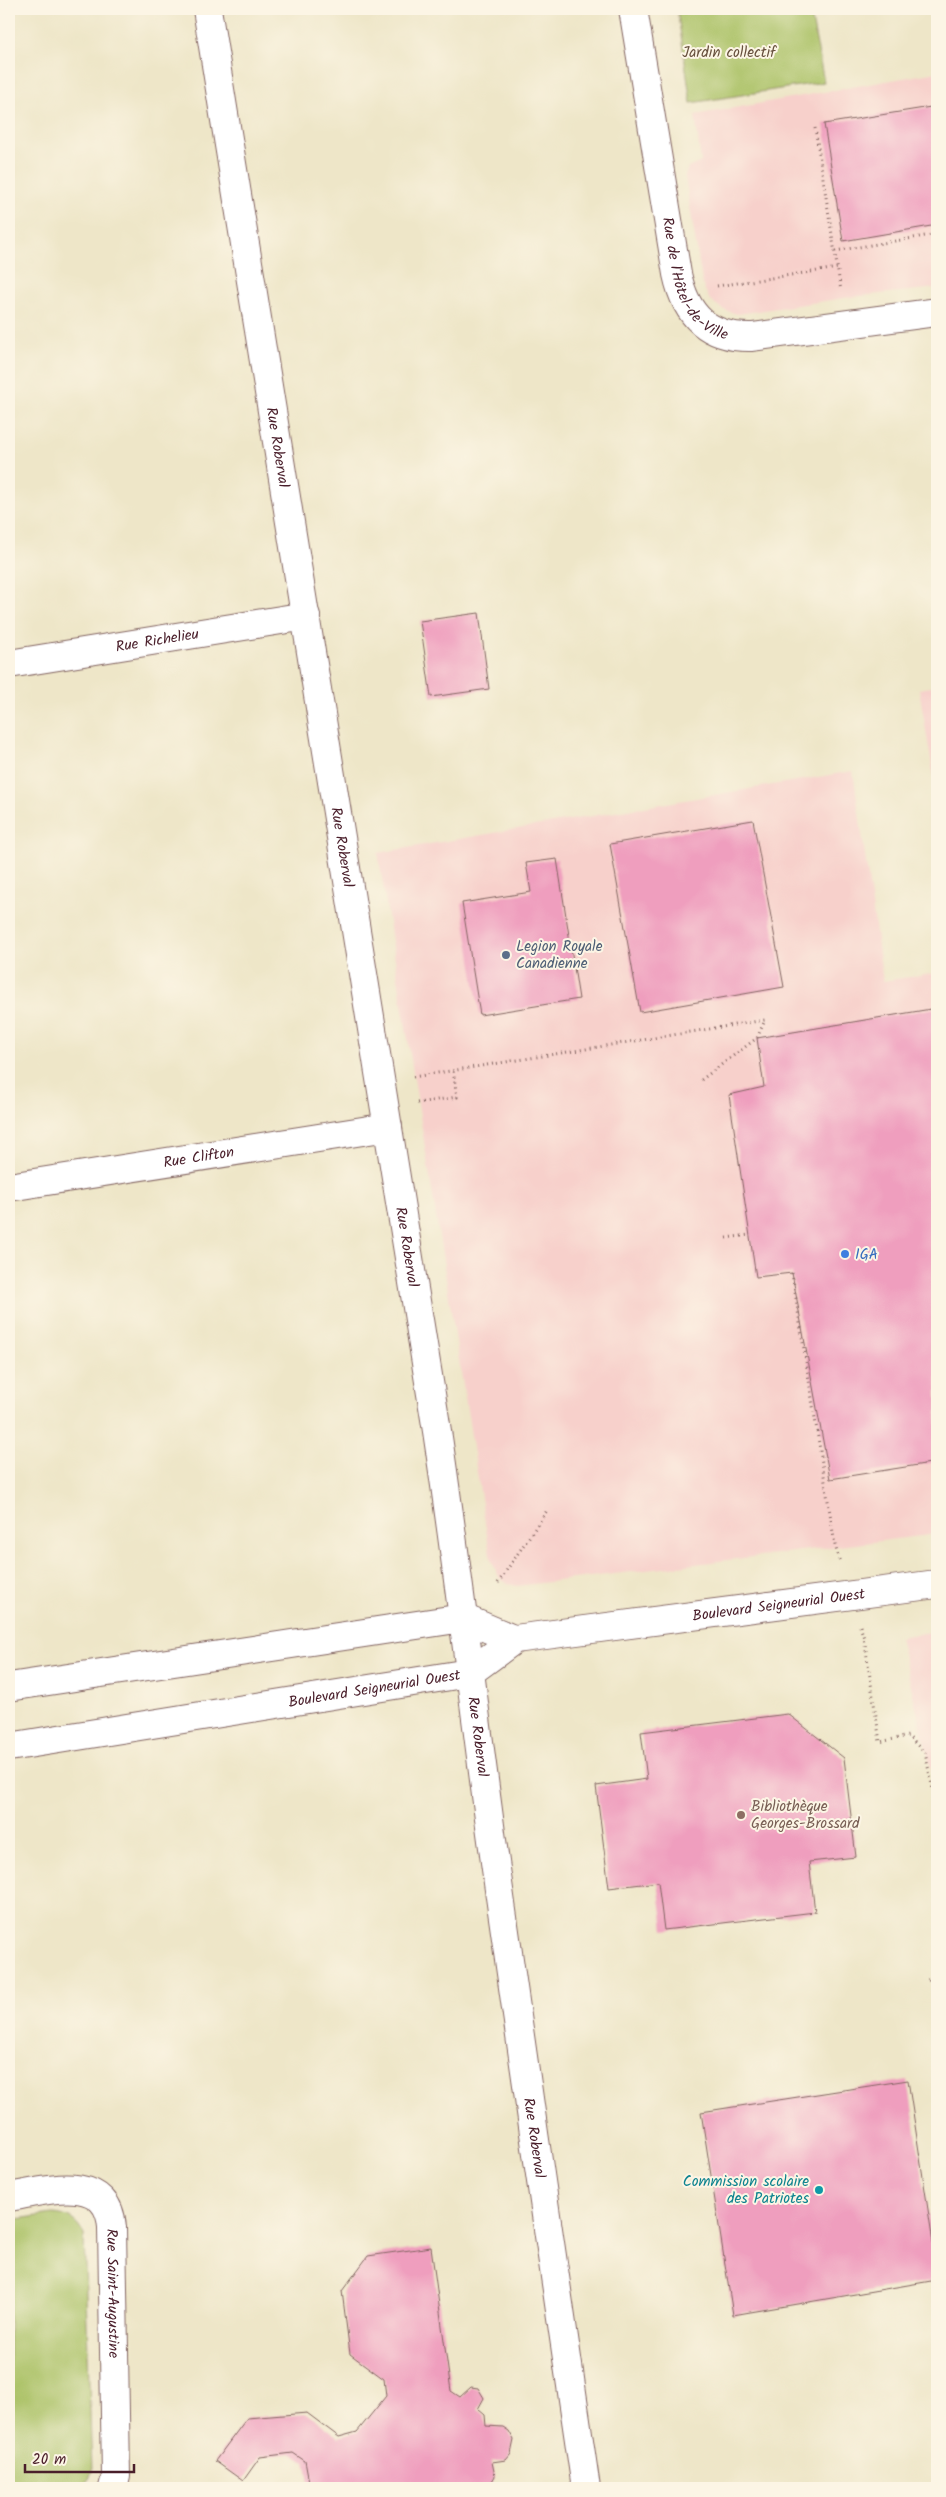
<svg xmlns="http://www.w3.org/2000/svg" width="946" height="2497" font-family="Kalam,sans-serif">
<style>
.built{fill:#f7d0cb}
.green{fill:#acc267;stroke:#7b7049}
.building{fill:#ef9ebe}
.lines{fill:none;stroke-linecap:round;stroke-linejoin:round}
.minor-casing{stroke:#836562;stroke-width:30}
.path{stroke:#836562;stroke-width:3;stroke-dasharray:1 4;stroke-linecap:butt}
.minor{stroke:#fff;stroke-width:28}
.service-dot{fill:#5c6f8a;stroke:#fcf5e5;stroke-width:2}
.shop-dot{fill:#3f7fe0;stroke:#fcf5e5;stroke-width:2}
.education-dot{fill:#8d6e63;stroke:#fcf5e5;stroke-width:2}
.culture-dot{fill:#0f9aa8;stroke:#fcf5e5;stroke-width:2}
.labels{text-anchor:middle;stroke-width:4;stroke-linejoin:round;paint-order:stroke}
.park-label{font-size:15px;fill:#67503d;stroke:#fcf5e5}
.street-label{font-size:15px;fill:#4a1f2b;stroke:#fcf5e5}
.service-label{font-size:15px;fill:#4e5e75;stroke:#fcf5e5;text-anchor:start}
.shop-label{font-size:15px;fill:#366cbe;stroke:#fcf5e5;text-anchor:start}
.education-label{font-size:15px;fill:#785e54;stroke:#fcf5e5;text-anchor:start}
.culture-label{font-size:15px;fill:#0d838f;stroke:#fcf5e5;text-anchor:end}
</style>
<rect width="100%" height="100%" fill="#fcf5e5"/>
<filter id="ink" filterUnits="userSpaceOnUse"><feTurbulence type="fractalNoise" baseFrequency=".02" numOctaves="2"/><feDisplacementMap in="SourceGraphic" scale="10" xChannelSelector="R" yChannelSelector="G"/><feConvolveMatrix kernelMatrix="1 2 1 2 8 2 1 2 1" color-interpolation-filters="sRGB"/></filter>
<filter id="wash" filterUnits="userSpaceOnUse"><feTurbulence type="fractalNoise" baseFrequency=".0096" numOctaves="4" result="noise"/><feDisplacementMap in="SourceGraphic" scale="20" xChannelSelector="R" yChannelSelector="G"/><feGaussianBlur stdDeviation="1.12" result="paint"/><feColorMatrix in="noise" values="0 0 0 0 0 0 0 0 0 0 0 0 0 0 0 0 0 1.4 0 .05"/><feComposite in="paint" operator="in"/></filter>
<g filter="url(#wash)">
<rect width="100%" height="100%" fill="#eee6c8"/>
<path class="built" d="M937,72V288L851,297L738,314L724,310L710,300L703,286L700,269L685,176L688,168L701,162L695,115Z
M937,686V796L919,689Z
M853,771L883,981L937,973V1534L517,1586L509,1584L500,1579L491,1560L378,853Z
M937,1631V1794L899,1637Z"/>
<path class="green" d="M677,9H810L824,82L691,103Z
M53,2214C69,2215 78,2221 84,2235L92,2471L89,2480L79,2488H9V2220Z"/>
<g id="blocks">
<path class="building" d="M937,106V225L843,241L824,124Z
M479,613L489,689L431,697L420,621Z
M753,820L784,987L640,1012L610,844Z
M557,859L579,999L480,1015L462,903L531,892L526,863Z
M937,1008V1462L830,1479L792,1273L756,1277L729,1095L764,1087L757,1038Z
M788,1714L844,1758L856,1857L809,1862L815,1912L664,1930L658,1882L609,1888L596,1786L647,1779L641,1732Z
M908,2080L937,2268V2280L733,2315L701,2112Z
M431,2247L451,2391L460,2397L471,2387L478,2388L484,2398L478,2409L485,2415L486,2426L503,2427L509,2431L514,2440L511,2454L506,2460L492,2462L495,2476L491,2483L496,2488H310L305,2461L293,2453L260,2457L243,2481L215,2461L247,2418L307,2413L339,2437L357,2432L386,2396L384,2379L350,2354L342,2291L368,2256Z"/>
</g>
</g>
<g filter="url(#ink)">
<use href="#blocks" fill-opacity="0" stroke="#836562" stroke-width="1"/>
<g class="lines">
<g class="minor-casing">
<g id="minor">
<path id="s1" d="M207,9L437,1431C459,1575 475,1718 495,1862C524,2071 556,2279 586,2488"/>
<path id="s2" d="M633,9L677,274C686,316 708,338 752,337L937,312"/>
<path id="s3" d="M9,664L306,616"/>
<path id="s4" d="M9,1187L388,1127"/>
<path d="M9,1687L463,1618L513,1639"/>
<path id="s5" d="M9,1747L469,1673L515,1639L937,1584"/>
<path id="s6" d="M9,2197C45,2191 108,2171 112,2227L116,2476L113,2488"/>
</g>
</g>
<path class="path" d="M815,128L841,291
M835,251L937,234
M717,286L838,268
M413,1077L765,1020L757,1038L701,1080
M417,1103L457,1097L453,1070
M726,1238L749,1235
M792,1273L835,1545L840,1563
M498,1583L548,1509
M860,1626L864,1638L880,1742L908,1736L925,1753L937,1808
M928,1980L937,1971"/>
<use href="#minor" class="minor"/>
</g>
</g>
<circle class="service-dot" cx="506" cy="955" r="5"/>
<circle class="shop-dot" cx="845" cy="1254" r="5"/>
<circle class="education-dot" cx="741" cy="1815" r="5"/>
<circle class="culture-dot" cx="819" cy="2190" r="5"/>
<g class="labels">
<g class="park-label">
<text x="729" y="57">Jardin collectif</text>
</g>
<g class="street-label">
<text dy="5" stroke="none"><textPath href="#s2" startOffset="282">Rue de l'Hôtel-de-Ville</textPath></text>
<text dy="5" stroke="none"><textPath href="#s1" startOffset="444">Rue Roberval</textPath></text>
<text dy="5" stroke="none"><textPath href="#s3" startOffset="150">Rue Richelieu</textPath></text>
<text dy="5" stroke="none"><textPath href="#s1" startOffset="849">Rue Roberval</textPath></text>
<text dy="5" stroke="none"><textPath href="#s4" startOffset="192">Rue Clifton</textPath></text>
<text dy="5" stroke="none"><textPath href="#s1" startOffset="1254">Rue Roberval</textPath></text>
<text dy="5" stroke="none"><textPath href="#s5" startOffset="789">Boulevard Seigneurial Ouest</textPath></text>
<text dy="5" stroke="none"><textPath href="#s5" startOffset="370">Boulevard Seigneurial Ouest</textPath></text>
<text dy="5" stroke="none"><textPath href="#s1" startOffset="1749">Rue Roberval</textPath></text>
<text dy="5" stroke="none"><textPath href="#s1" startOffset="2154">Rue Roberval</textPath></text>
<text dy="5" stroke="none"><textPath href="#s6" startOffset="192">Rue Saint-Augustine</textPath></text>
</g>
<g class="service-label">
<text x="516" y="951">Legion Royale<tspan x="516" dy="17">Canadienne</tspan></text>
</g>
<g class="shop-label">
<text x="855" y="1259">IGA</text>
</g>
<g class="education-label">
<text x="751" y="1811">Bibliothèque<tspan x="751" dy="17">Georges-Brossard</tspan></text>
</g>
<g class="culture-label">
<text x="809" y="2186">Commission scolaire<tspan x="809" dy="17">des Patriotes</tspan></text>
</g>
</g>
<rect width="946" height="2497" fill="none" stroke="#fcf5e5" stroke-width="30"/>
<path d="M25 2464v8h109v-8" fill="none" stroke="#4a1f2b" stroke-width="2.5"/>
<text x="32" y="2464" font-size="15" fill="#4a1f2b" stroke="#fcf5e5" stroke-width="4" paint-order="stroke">20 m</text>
</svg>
